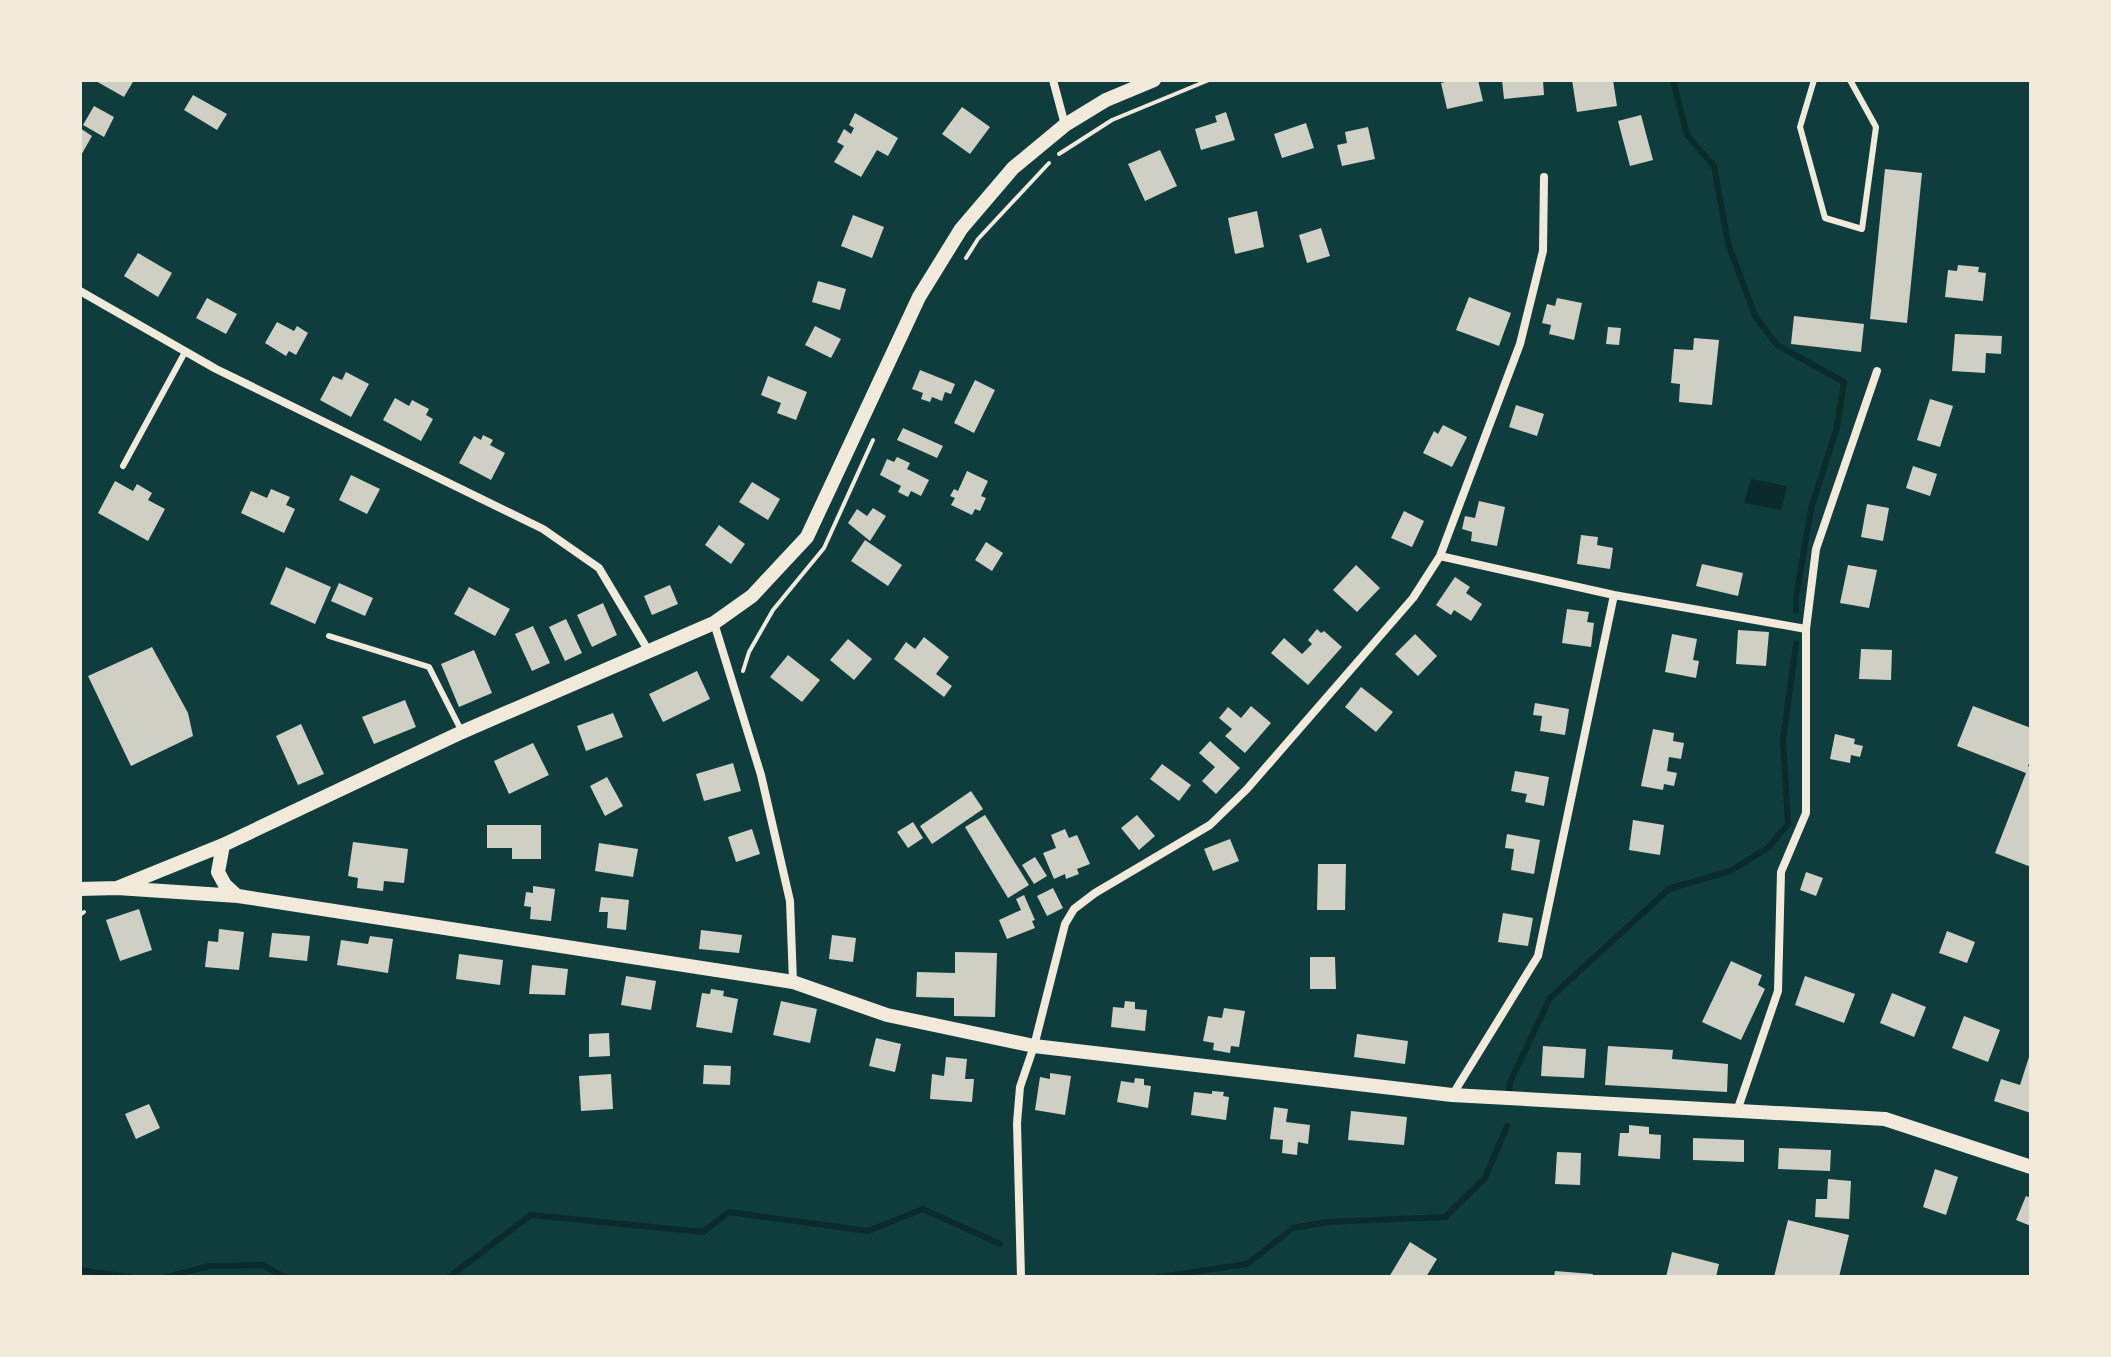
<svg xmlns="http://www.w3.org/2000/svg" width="2111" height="1357" font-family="'Roboto Condensed',sans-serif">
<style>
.water{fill:#0a2a2b}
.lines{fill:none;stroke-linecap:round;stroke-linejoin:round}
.stream{stroke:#0a2a2b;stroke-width:6}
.building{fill:#cfcfc3}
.path{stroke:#f1e9da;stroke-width:4}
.service{stroke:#f1e9da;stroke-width:6}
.minor{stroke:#f1e9da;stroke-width:8}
.tertiary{stroke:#f1e9da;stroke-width:14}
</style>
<rect width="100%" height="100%" fill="#0f3d3e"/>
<path class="water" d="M1751,479L1787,486L1781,510L1744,503Z"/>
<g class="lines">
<path class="stream" d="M1673,80L1687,135L1714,166L1728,243L1755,316L1777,345L1844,382L1837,427L1811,509L1796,597V611
M1509,1091L1510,1082L1550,998L1669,889L1730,871L1768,848L1788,824L1783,740L1796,644
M80,1270L129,1277
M167,1277L209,1266L263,1265L284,1277
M449,1277L531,1215L703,1232L729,1212L868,1231L923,1209L1000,1244
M1159,1277L1247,1264L1293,1228L1327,1222L1445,1217L1485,1178L1507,1126"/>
</g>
<path class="building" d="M94,80H134L124,97Z
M1453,80H1478L1483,101L1447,109L1441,83Z
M1502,80H1543L1544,95L1504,99Z
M1572,80H1613L1617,106L1577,112Z
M193,95L227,114L217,130L184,110Z
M94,106L114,117L104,137L83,125Z
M962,107L990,127L970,154L942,134Z
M1226,112L1235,140L1201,150L1195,129L1217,122L1215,116Z
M855,113L898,138L888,156L877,150L861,177L834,162L844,146L837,142L844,129L851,134L854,128L849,125Z
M1641,115L1653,160L1630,166L1618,121Z
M1306,123L1314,148L1282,158L1274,134Z
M1368,127L1375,159L1342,166L1337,145L1347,143L1345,132Z
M80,128L92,136L80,157Z
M1160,150L1177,186L1145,201L1128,164Z
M1885,169L1922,173L1907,323L1870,319Z
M1257,211L1264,247L1235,254L1228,218Z
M853,215L884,227L872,258L841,246Z
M1321,228L1330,256L1307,263L1299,235Z
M138,253L172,273L158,297L124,276Z
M1958,265L1979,267L1978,272L1986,273L1983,301L1945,297L1948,270L1957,271Z
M818,281L846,289L840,310L812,302Z
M1469,297L1511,313L1499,346L1456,330Z
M207,298L237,314L226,334L196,318Z
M1557,298L1582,303L1574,340L1549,334L1551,325L1542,323L1547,304L1555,306Z
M1794,316L1864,324L1861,352L1791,344Z
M277,322L294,331L297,326L308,333L296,355L289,351L286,356L265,343Z
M815,326L841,339L831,358L805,345Z
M1608,327L1621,328L1619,345L1606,344Z
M1955,334L2002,336L2001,354L1986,353L1985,373L1952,371Z
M1694,338L1719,340L1712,405L1679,402L1680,384L1671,383L1674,349L1693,350Z
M920,370L955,384L951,394L945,392L942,401L932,397L930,402L921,399L923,393L912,389Z
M346,372L369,384L351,417L320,400L333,376L342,380Z
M768,376L807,392L796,420L777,413L781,403L761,395Z
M975,380L995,390L974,433L954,423Z
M395,398L409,406L412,400L429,409L426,415L433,419L421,441L383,420Z
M1930,399L1953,406L1940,447L1917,440Z
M1516,405L1544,414L1537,436L1509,427Z
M1443,425L1467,437L1452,467L1423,453L1434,431L1438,434Z
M903,428L943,446L937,458L897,440Z
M483,435L493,440L490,445L505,453L491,480L459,463L474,436L481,440Z
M897,457L910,463L907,469L929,480L921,496L911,491L908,497L898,492L901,486L880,475L887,459L894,462Z
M1913,466L1937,474L1930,496L1906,488Z
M967,471L988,481L981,496L986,498L980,511L975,509L972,515L951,505L955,498L950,496L954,489L958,491Z
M351,475L380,489L367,514L339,500Z
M115,481L133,491L137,484L152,493L148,500L165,509L148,541L98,513Z
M752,482L780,499L768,520L739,502Z
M271,489L290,497L286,505L295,509L284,533L241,513L251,491L267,498Z
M1479,501L1505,507L1497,546L1471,541L1472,532L1462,529L1465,516L1475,518Z
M1867,504L1889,508L1883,541L1861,537Z
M873,508L886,516L870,541L848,523L857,509L867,516Z
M1404,511L1424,521L1412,547L1391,538Z
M719,525L745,544L731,564L705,545Z
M1581,535L1598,537L1597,545L1613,548L1610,569L1577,564Z
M865,540L902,565L888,586L851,561Z
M986,542L1003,553L992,571L975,560Z
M1702,564L1743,573L1738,596L1696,586Z
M1356,565L1380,588L1357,612L1333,590Z
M1848,565L1877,570L1869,608L1840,603Z
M286,567L331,587L315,624L270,604Z
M1455,577L1470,587L1466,593L1482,604L1471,621L1454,610L1451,615L1436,605Z
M339,583L373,598L365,616L331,601Z
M670,585L678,604L652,615L644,596Z
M469,587L510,609L495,636L454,614Z
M603,603L617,635L592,647L577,615Z
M1567,609L1589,612L1587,622L1594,623L1591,647L1562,643Z
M566,619L582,653L565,661L549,627Z
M533,626L550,663L532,671L515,634Z
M1317,629L1321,633L1324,631L1342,647L1308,685L1271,653L1284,638L1302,654L1312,644L1308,640Z
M1738,630L1769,632L1766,666L1736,664Z
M1415,634L1437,656L1418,676L1395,654Z
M1672,634L1697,639L1693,660L1699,661L1696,678L1665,672Z
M924,637L949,657L936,674L952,686L944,697L894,659L906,642L915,649Z
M848,639L872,659L854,680L830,660Z
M152,647L188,713L193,736L131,766L88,676Z
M1861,649L1892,650L1891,680L1859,679Z
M474,650L492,693L459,707L441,664Z
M788,655L820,680L802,702L770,677Z
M697,671L710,699L663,722L649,694Z
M1361,687L1393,712L1376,732L1345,707Z
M405,700L416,727L374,744L362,717Z
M1535,703L1569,709L1565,735L1540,731L1542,716L1533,715Z
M1251,706L1271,723L1245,753L1225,736L1232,729L1219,718L1228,707L1241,718Z
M1973,706L2031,728V759L2028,766L2031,767V867L1995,853L2026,773L1957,746Z
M613,713L623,737L586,751L577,726Z
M301,724L324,774L298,785L276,736Z
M1653,729L1674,733L1673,741L1684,743L1681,759L1669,757L1667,771L1677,773L1674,786L1664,784L1663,790L1641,786Z
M1835,734L1855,739L1854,744L1863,746L1860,757L1851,755L1850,763L1830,759Z
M1210,741L1240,768L1216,794L1202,781L1215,767L1199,753Z
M533,743L549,775L509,794L494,761Z
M733,763L741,791L704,801L696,774Z
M1162,764L1191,785L1179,801L1150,779Z
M1515,771L1549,777L1544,806L1525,802L1527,794L1511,791Z
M607,777L623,806L605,816L590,786Z
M971,791L983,809L932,844L920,826Z
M985,815L1029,885L1008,898L965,827Z
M1137,815L1155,836L1139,850L1121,828Z
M1633,820L1664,825L1660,855L1629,850Z
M913,822L923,838L908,848L897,832Z
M487,825H541V859H512V848H487Z
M752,829L760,854L736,862L728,837Z
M1065,829L1069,838L1077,835L1090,864L1077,869L1079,874L1066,879L1065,874L1054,879L1043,853L1056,848L1051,835Z
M1507,834L1540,840L1534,874L1511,870L1514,849L1505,848Z
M1230,839L1239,861L1213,871L1204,849Z
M353,842L408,849L404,883L384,881L383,891L357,888L358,878L348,876Z
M599,843L638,849L633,877L595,871Z
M1035,857L1047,876L1034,884L1022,865Z
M1318,864H1346L1345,910H1317Z
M1806,872L1823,878L1816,896L1800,890Z
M533,886L555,889L551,921L530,919L531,907L524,906L526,892L533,893Z
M1053,888L1063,908L1047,916L1037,896Z
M1024,895L1035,920L1032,921L1035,928L1007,939L999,920L1021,910L1016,899Z
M601,897L629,900L626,930L607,928L608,912H599Z
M139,909L152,950L120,961L106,920Z
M1503,913L1533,918L1528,946L1498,942Z
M219,929L244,932L239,970L205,967L208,941L218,942Z
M701,930L742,935L739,953L699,949Z
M1947,931L1975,942L1967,963L1939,953Z
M272,933L310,936L307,961L269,957Z
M832,935L856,938L853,962L829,959Z
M370,936L393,939L388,973L337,965L341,940L368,944Z
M955,952L997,953L995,1017L954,1016V998L916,997L917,972L955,973Z
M459,954L503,960L500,985L456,979Z
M1310,957H1335L1336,989H1310Z
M1731,961L1762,975L1758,985L1765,989L1741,1040L1702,1022Z
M532,965L568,969L565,995L529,994Z
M626,976L656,981L651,1010L621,1005Z
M1805,976L1855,994L1844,1023L1795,1005Z
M711,989L724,991L723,996L738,999L732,1033L696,1027L702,993L710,994Z
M1892,993L1926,1007L1914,1037L1880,1023Z
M781,1001L817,1009L810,1043L773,1035Z
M1125,1001L1135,1002V1009L1147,1010L1145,1031L1111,1027L1113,1007L1124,1008Z
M1224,1008L1245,1011L1239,1047L1231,1046L1230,1053L1213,1050L1214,1043L1203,1041L1208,1016L1222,1018Z
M1964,1016L2000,1030L1988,1062L1952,1048Z
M609,1033L610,1056L589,1057V1034Z
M1357,1034L1408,1041L1405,1064L1354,1057Z
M876,1038L901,1044L895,1072L869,1066Z
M1543,1046L1586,1049L1584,1078L1541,1076Z
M1608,1046L1673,1050L1672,1059L1728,1064L1727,1092L1605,1085Z
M2030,1054L2031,1113L1994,1101L2001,1079L2020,1085Z
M946,1057L967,1059L965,1079H974L972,1102L930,1099L932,1074L944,1076Z
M704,1065L731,1066L730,1085L703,1084Z
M1050,1073L1071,1076L1065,1115L1035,1110L1040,1077L1050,1079Z
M611,1074L613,1109L581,1111L579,1076Z
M1135,1078L1144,1079V1085L1151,1086L1148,1108L1117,1102L1121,1081L1134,1083Z
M1212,1091L1224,1092L1223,1096L1229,1097L1226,1120L1191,1115L1194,1092L1212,1094Z
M149,1104L160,1128L136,1139L125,1114Z
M1274,1107L1288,1109L1286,1122L1310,1125L1308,1144L1298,1142L1297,1155L1282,1153L1283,1140L1270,1139Z
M1351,1111L1407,1117L1404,1145L1348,1140Z
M1629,1125L1649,1127V1134L1661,1135L1660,1159L1618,1156L1620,1133H1629Z
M1693,1138L1744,1140V1162L1693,1160Z
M1779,1148L1831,1150L1830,1171L1778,1169Z
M1557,1152L1581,1153L1580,1185L1555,1184Z
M1935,1169L1958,1177L1946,1215L1923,1207Z
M1828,1179L1851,1181L1849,1219L1815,1217L1816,1199H1827Z
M2026,1196L2031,1198V1226L2016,1220Z
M1788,1220L1849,1235L1839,1277H1774Z
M1410,1242L1437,1259L1426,1277H1389Z
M1672,1252L1719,1264L1716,1277H1666Z
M1555,1271L1593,1274L1592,1277H1554Z"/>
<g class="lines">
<path class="path" d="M1059,154L1112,120L1209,80
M966,258L978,239L1049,163
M743,671L749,652L773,610L824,548L873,440
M80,915L84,912"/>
<path class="service" d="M1814,80L1800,127L1825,218L1862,229L1876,127L1850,80
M123,466L185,352
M329,636L429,667L462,732"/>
<path class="minor" d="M1053,80L1065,125
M80,291L216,369L543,529L599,568L648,650
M1440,556L1614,595L1806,629
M714,623L761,775L790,901L793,982
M1453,1094L1538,956L1614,595
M1737,1111L1778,991L1781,872L1806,813V629L1816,549L1877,371
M1021,1277L1017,1123L1020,1087L1034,1046L1065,924L1074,909L1095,893L1210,825L1247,789L1413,598L1440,556L1520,344L1543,251L1544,177"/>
<path class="tertiary" d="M223,845L218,872L225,885L237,896
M117,888L238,896L793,982L887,1015L1034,1046L1452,1095L1885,1119L2031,1167
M80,889L117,888L223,845L462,732L714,623L752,596L807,537L919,297L961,229L1013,168L1065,125L1106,100L1154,80"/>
</g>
<rect width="2111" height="1357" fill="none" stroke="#f1e9da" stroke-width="164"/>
</svg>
